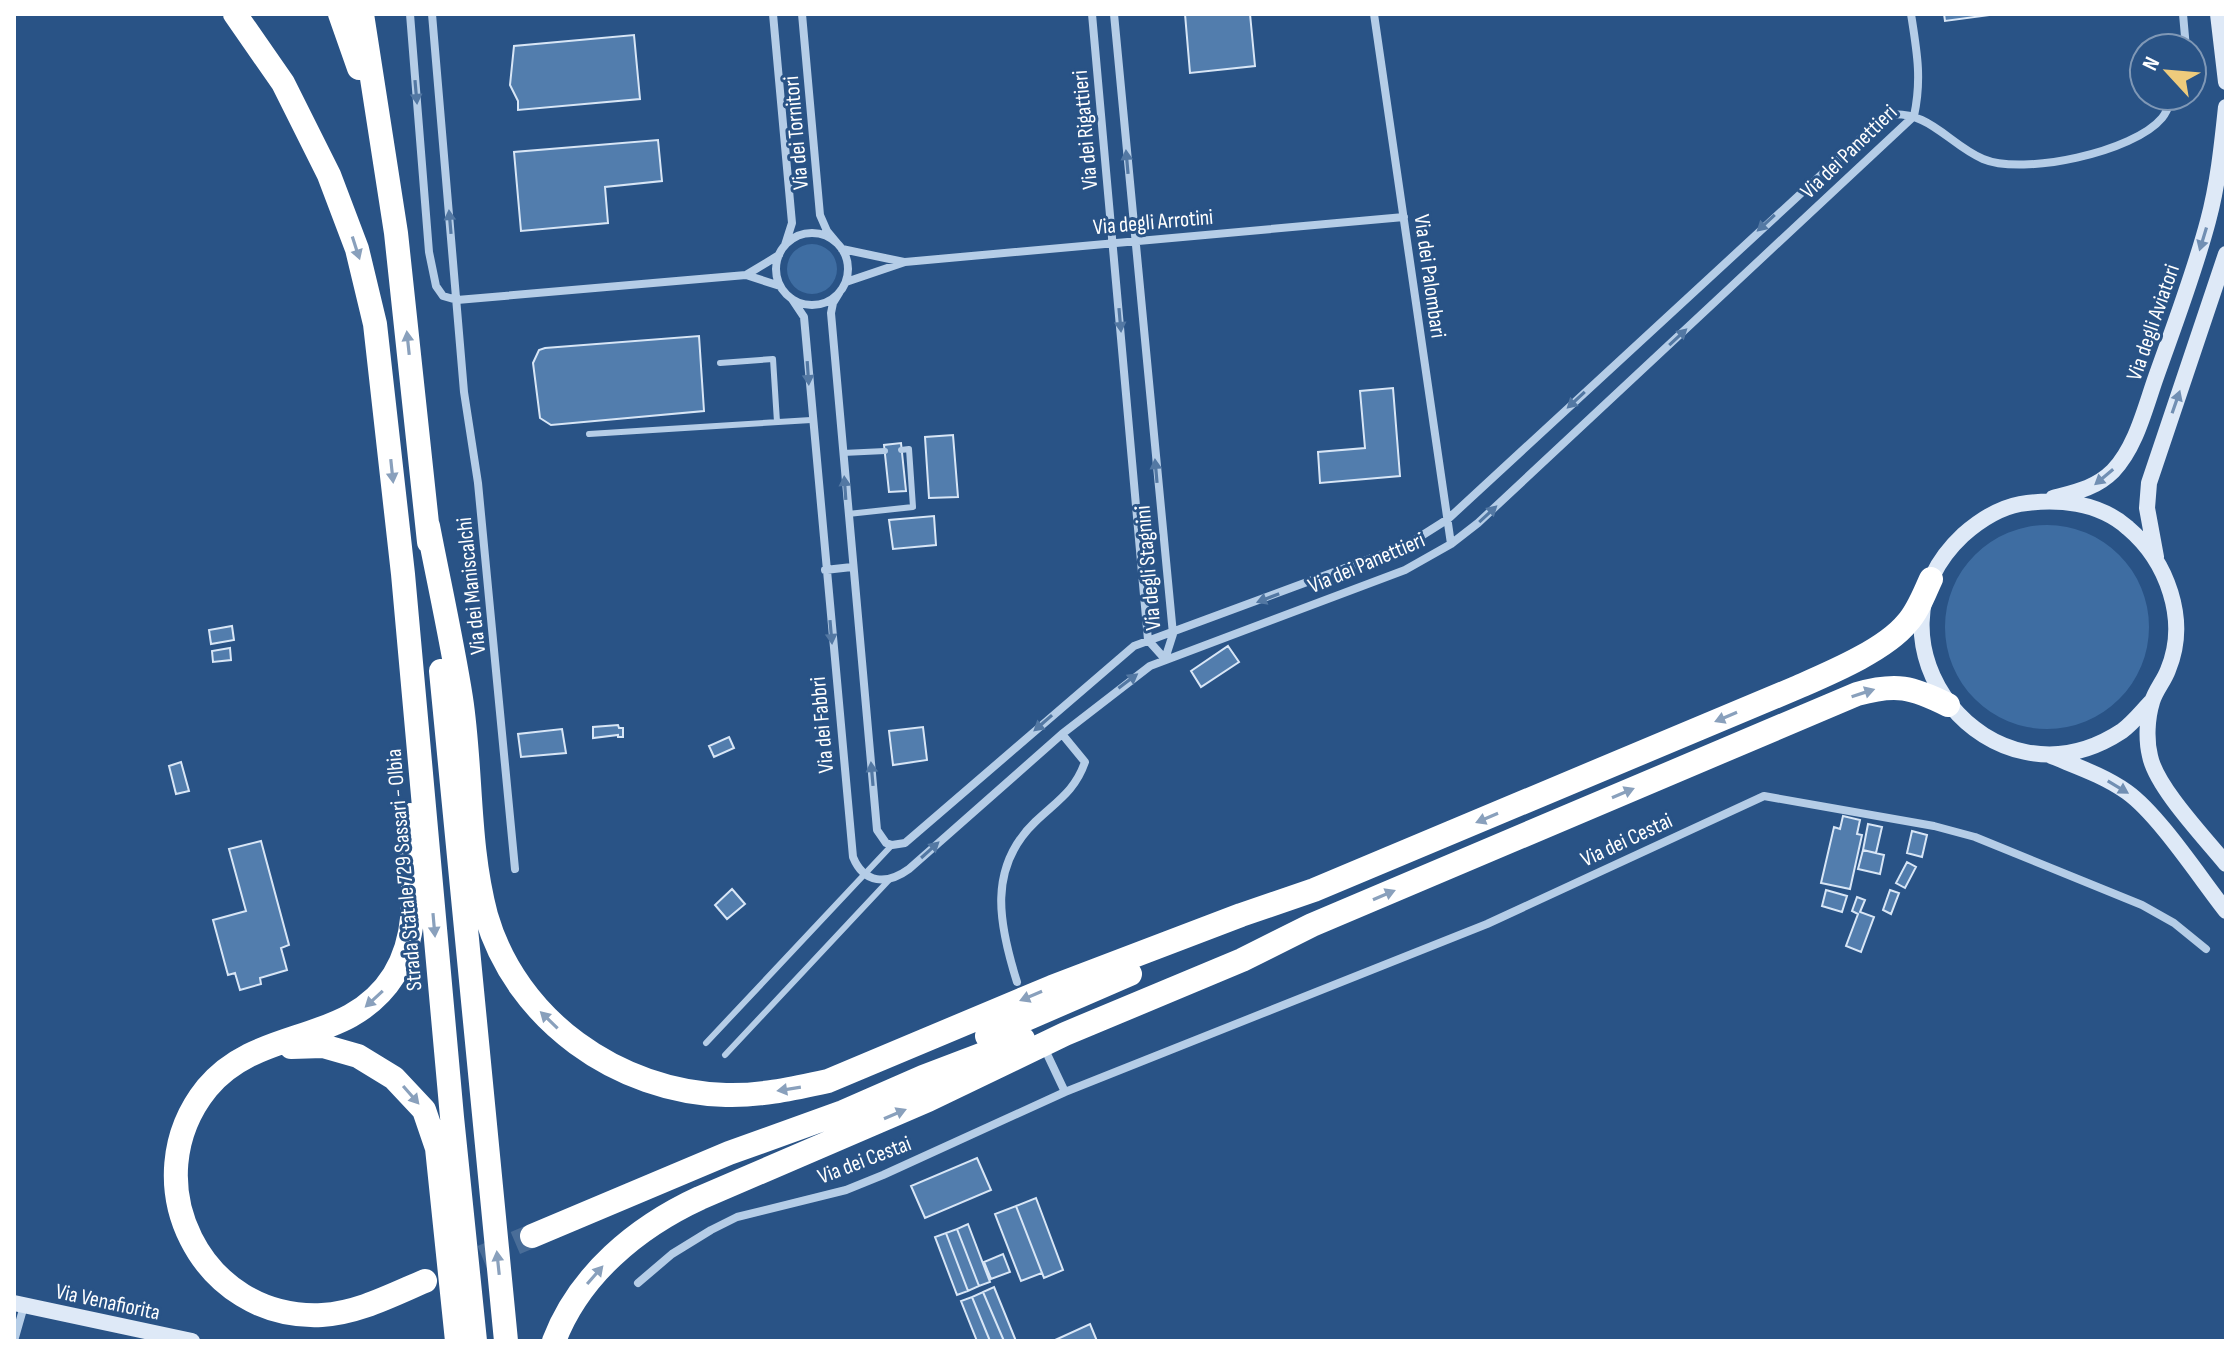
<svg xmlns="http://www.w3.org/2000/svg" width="2240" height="1355" font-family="'Sofia Sans Condensed',sans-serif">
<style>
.green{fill:#3e6da2}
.building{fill:#527dad;stroke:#d8e6f6;stroke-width:2}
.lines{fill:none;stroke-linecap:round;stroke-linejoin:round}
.highway-tunnel{stroke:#496d98;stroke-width:24;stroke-dasharray:24 12;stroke-linecap:butt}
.lane{stroke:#b5cde7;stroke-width:6}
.street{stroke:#b5cde7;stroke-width:8}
.secondary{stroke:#dee9f7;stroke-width:16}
.highway{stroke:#fff;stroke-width:24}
.oneway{fill:#5378a3}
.oneway2{fill:#718fb3}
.oneway3{fill:#89a0bc}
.labels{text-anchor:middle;stroke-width:6;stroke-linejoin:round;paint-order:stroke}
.street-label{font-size:22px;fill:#fff;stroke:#295386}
</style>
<rect width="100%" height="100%" fill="#295386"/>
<path class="green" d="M787 269a25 25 0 1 1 50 0a25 25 0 1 1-50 0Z
M1945 627a102 102 0 1 1 204 0a102 102 0 1 1-204 0Z"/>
<path class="building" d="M1185,14H1250L1255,66L1190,73Z
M1944,14H1997L1945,21Z
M634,35L640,99L518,110V101L510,85L514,46Z
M658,140L662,181L605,187L608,223L521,231L514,152Z
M699,336L704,411L551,425L540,418L533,363L539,350L545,348Z
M1393,388L1400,476L1320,483L1318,452L1365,448L1360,391Z
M953,435L958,497L929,498L925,437Z
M901,443L906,491L889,492L884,445Z
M934,516L936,545L893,549L889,520Z
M232,626L234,640L211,644L209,630Z
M1228,646L1239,662L1201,687L1191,671Z
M230,648L231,660L213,662L212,651Z
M618,725L619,728H623V737H618V735L593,738V727Z
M923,727L927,760L893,765L889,731Z
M562,729L566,753L521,757L518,734Z
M729,737L734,748L714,757L709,746Z
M181,762L189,791L176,794L169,766Z
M1843,816L1860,820L1857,834L1862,835L1850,889L1821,883L1834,827L1840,829Z
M1868,824L1882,827L1876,853L1863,850Z
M1912,831L1927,835L1922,857L1907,853Z
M261,841L289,945L281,948L287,970L260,978L261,984L240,990L235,973L228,975L213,920L246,911L229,849Z
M1863,850L1884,855L1880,874L1858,869Z
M1907,862L1916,867L1905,888L1896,883Z
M732,889L745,904L727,919L715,905Z
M1826,890L1847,896L1842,912L1822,906Z
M1890,890L1899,893L1891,914L1883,910Z
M1857,897L1865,900L1860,912L1874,917L1861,952L1846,946L1858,914L1852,911Z
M977,1158L991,1190L925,1218L911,1186Z
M1036,1198L1063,1270L1044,1278L1016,1206Z
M1016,1206L1042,1273L1021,1281L995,1214Z
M968,1224L990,1282L979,1286L957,1229Z
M957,1229L979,1286L968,1291L946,1233Z
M946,1233L968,1291L957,1295L935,1237Z
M1003,1254L1010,1272L991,1279L984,1262Z
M994,1287L1016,1341H1004L983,1292Z
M983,1292L1004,1341H990L972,1297Z
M972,1297L990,1341H977L961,1301Z
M1090,1324L1097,1341H1053Z"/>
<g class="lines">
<path class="highway-tunnel" d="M449,1271L532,1236"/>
<path class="lane" d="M720,363L773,359L777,422
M589,434L811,420
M843,453L885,451
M848,514L913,507L909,449L901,450
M706,1043L892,845
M725,1055L889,880"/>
<path class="street" d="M410,14L429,252L436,286L443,296L457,300L746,275L780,286
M432,14L464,392L478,483L515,869
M773,14L792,223L785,245
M802,14L820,215L827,231L837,243
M1092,14L1148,640L1165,659
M1114,14L1173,634L1165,659
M1374,14L1451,544
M1911,14C1917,52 1922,79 1914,116
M2183,14L2186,48
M776 269a36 36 0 1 1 72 0a36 36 0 1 1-72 0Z
M842,249L904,262
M746,275L779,255
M846,282L905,262L1404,217
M841,290L833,303L831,313L877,830L886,843L892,845L905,843L1134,646L1407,545L1448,519L1886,115C1929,109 1948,144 1983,159C2023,176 2134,152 2162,118C2167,112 2170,103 2173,96
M792,299L804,317L853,857C864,884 887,885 909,869L1062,734L1150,666L1405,570L1451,544L1478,523L1914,116
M825,570L852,567
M1017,982C999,925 987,868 1035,822C1057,801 1075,791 1085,762L1062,734
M1048,1056L1065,1092
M638,1283L672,1254L711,1230L737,1217L846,1190L883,1175L1065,1092L1487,924L1764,796L1934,826L1975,837L2142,905L2174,923L2206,949
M14,1341L24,1306"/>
<path class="secondary" d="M2218,14L2226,82
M2053,498C2076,492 2096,488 2113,471C2136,447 2145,408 2156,377C2174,326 2194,274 2208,221C2218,184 2222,145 2226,107
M2156,557L2147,508L2149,483L2226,254
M2152,701C2143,710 2133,723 2122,731C1990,818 1850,641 1963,535C1979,521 1998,508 2020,504C2057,498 2099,502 2128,528C2167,561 2189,620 2168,670C2164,681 2155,691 2152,702C2147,718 2146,740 2150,756C2156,787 2205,838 2226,864
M2049,755C2075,766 2103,775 2127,792C2159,815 2200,878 2226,911
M14,1303L192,1341"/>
<path class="highway" d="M235,14L283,83L329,175L357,249L375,324L403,574L452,1117L475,1341
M340,14L359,68
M362,14L396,233L429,542
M428,526C439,583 452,641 461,698C472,770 467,844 486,915C516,1020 618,1092 726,1095C761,1096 795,1088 828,1081L1052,987L1241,915L1314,890L1798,687C1830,673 1885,650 1907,623C1918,611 1924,594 1931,579
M441,671L506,1341
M410,815C410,868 424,927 394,975C349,1047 259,1025 207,1088C132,1181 201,1321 322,1315C358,1313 392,1295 425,1281
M987,1036L1130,974
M291,1047L323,1046L358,1056L394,1078L424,1110L437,1148L457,1341
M532,1236L729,1153L843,1112L923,1077L1023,1039
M554,1341C579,1275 637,1227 700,1198L928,1100L1065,1034L1242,960L1312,925L1857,694C1896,683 1912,687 1948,705"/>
</g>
<defs><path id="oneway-solid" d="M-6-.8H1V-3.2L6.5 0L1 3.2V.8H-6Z" transform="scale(2)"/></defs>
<g class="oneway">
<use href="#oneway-solid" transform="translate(416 92) rotate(85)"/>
<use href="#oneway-solid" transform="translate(1127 162) rotate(-95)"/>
<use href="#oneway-solid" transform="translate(450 222) rotate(-95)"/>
<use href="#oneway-solid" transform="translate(1766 223) rotate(137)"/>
<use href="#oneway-solid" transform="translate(1120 320) rotate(85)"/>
<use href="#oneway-solid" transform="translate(1678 337) rotate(-43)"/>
<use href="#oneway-solid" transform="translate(808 373) rotate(86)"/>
<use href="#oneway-solid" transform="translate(1576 400) rotate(137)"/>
<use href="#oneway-solid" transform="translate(1156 471) rotate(-95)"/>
<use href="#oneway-solid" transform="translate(845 488) rotate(-94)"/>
<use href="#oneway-solid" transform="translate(1488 514) rotate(-43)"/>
<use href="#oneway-solid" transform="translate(1268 598) rotate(159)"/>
<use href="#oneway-solid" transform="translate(831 632) rotate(85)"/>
<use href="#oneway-solid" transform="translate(1128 681) rotate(-37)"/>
<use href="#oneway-solid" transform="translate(1043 723) rotate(139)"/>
<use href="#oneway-solid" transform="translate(872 774) rotate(-95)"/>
<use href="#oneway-solid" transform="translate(930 850) rotate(-42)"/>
</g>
<g class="oneway2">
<use href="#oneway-solid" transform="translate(2203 239) rotate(107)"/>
<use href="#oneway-solid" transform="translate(2176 402) rotate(-71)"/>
<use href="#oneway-solid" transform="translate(2104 477) rotate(140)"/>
<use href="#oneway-solid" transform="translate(2118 787) rotate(31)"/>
</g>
<g class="oneway3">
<use href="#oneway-solid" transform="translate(356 248) rotate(72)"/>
<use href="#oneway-solid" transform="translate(408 343) rotate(-96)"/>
<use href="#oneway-solid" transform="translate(392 471) rotate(84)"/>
<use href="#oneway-solid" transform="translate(1863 693) rotate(-18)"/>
<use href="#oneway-solid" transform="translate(1726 717) rotate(157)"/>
<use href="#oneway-solid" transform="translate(1623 793) rotate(-23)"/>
<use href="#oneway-solid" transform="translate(1487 818) rotate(157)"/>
<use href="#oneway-solid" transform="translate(1384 895) rotate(-23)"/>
<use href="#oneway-solid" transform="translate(434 925) rotate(85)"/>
<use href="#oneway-solid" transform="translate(1031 996) rotate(157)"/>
<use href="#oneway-solid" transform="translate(374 999) rotate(137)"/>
<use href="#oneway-solid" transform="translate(549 1020) rotate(-136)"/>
<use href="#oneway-solid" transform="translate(789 1089) rotate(171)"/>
<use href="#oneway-solid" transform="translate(411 1095) rotate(49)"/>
<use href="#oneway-solid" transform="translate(895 1114) rotate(-23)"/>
<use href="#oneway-solid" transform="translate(498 1263) rotate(-96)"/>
<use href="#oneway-solid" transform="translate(595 1275) rotate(-49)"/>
</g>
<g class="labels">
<g class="street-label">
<text transform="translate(1084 130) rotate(-95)" y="8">Via dei Rigattieri</text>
<text transform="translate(795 133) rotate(-95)" y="8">Via dei Tornitori</text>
<text transform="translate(1848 151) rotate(-44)" y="8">Via dei Panettieri</text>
<text transform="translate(1153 221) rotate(-5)" y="8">Via degli Arrotini</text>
<text transform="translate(1431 276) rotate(82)" y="8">Via dei Palombari</text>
<text transform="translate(2152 322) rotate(-71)" y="8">Via degli Aviatori</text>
<text transform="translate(1366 562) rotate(-23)" y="8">Via dei Panettieri</text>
<text transform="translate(1147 568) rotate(-95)" y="8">Via degli Stagnini</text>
<text transform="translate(470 586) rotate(-96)" y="8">Via dei Maniscalchi</text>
<text transform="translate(821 725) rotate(-95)" y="8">Via dei Fabbri</text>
<text transform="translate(1626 839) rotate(-25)" y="8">Via dei Cestai</text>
<text transform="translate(403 870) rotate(-95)" y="8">Strada Statale 729 Sassari - Olbia</text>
<text transform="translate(864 1159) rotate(-21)" y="8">Via dei Cestai</text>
<text transform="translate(108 1301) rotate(12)" y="8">Via Venafiorita</text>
</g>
</g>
<rect width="2240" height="1355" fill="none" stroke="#ffffff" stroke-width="32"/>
<g transform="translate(2168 72) rotate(296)"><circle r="38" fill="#295386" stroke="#7f98b6" stroke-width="2"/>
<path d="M0-6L14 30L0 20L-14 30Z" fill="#eecb7c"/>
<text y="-12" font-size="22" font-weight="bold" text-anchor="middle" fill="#ffffff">N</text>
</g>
</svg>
